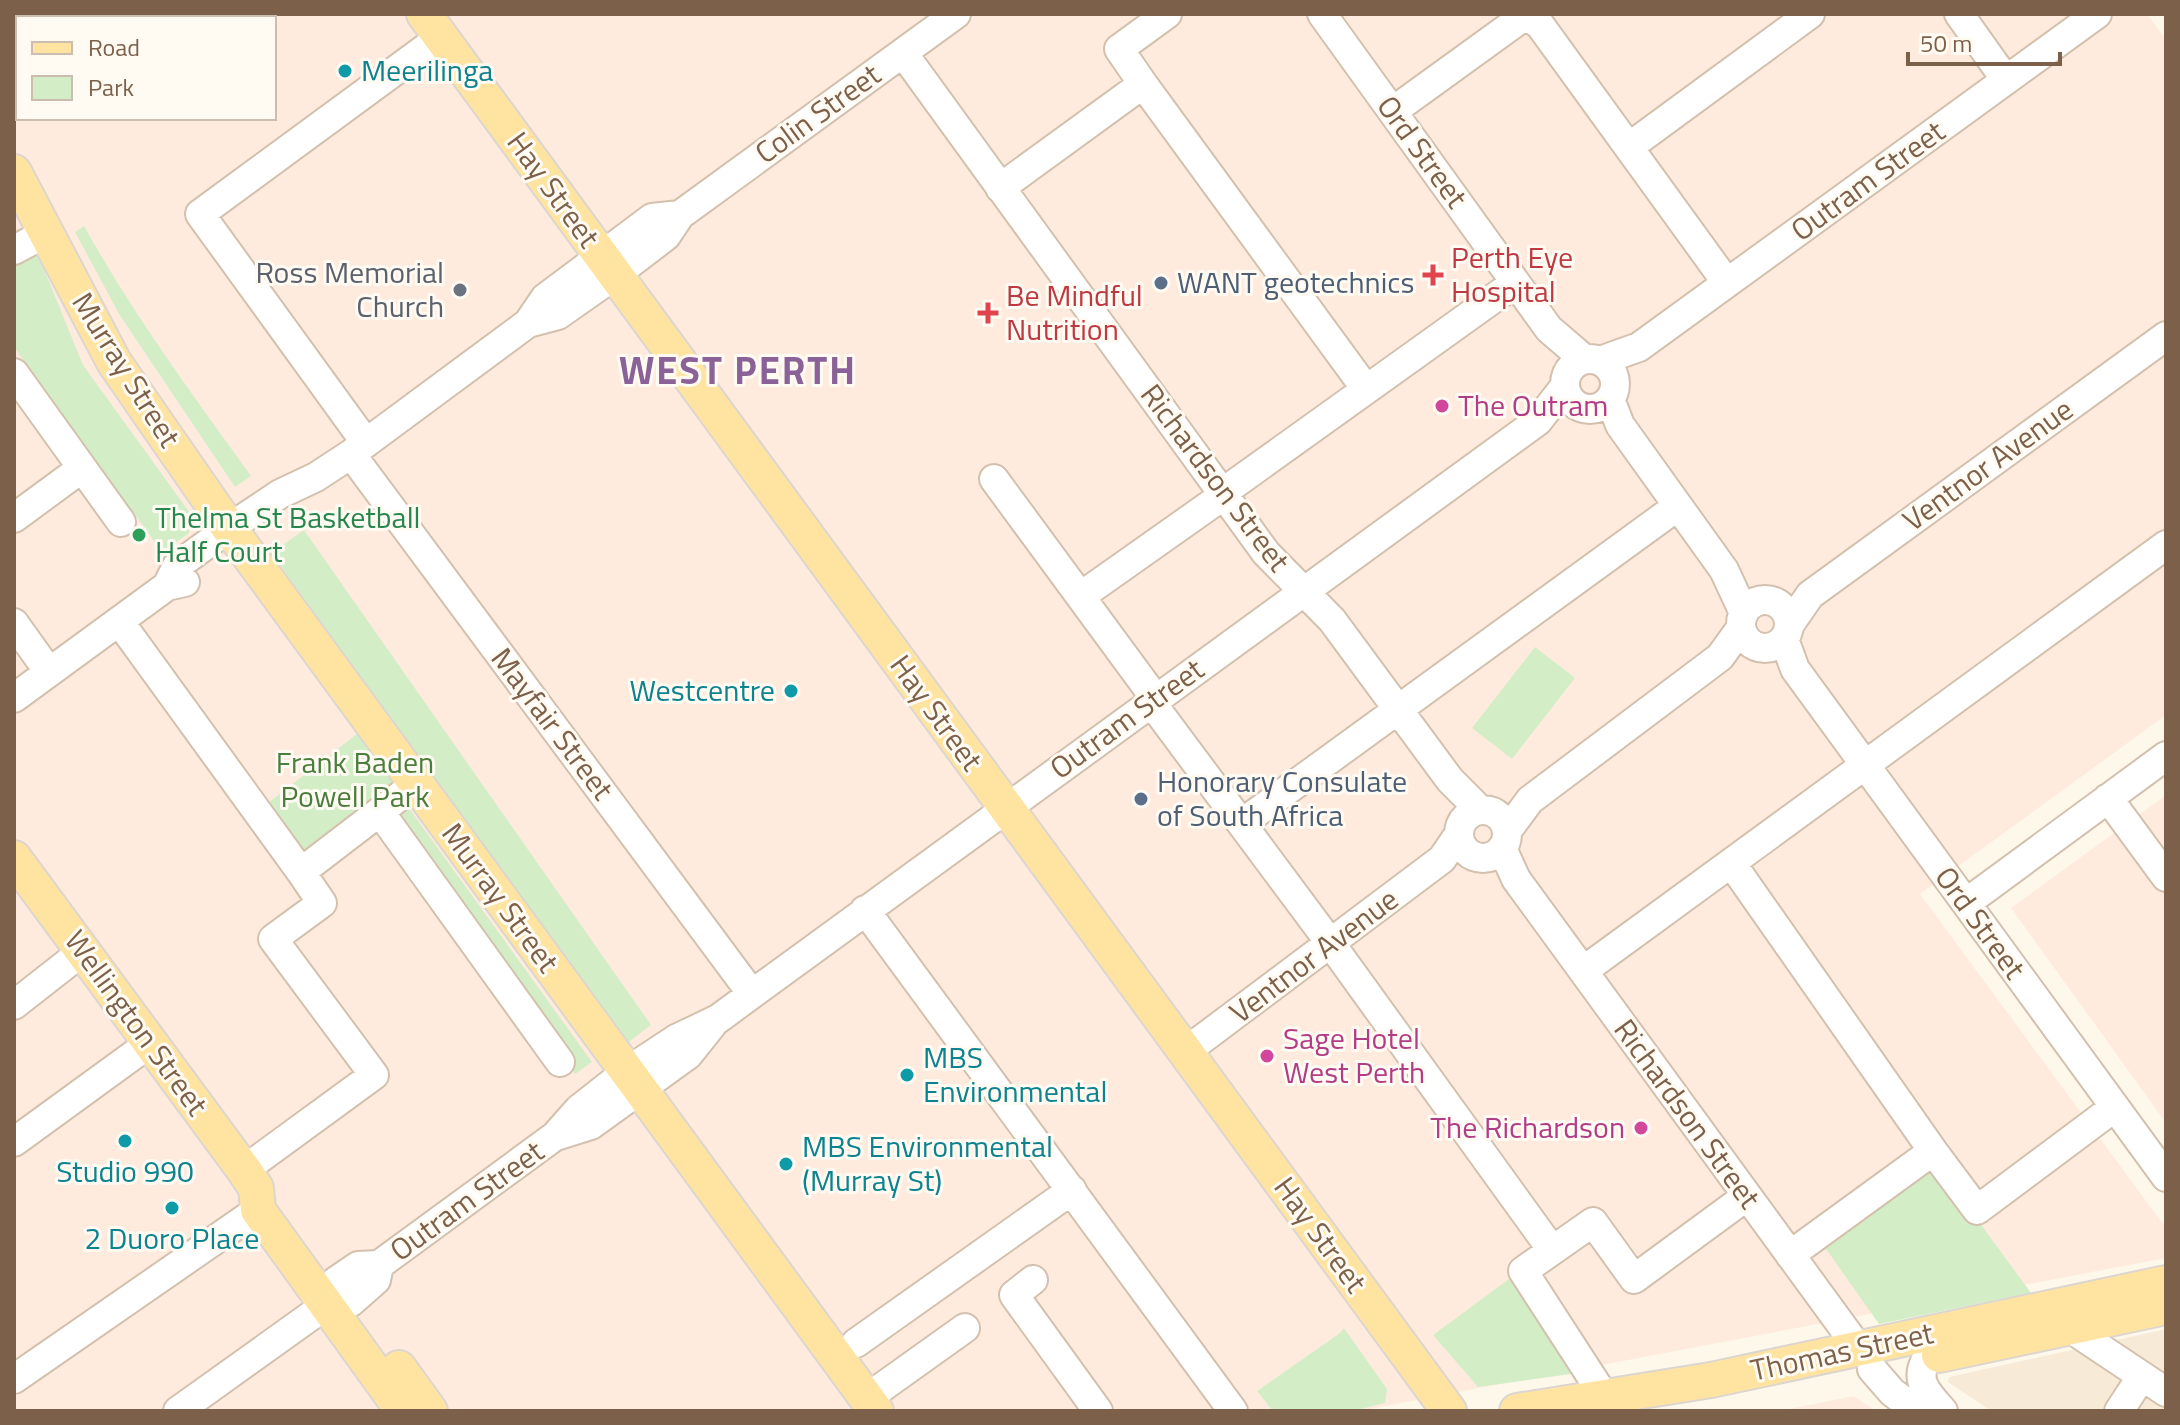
<svg xmlns="http://www.w3.org/2000/svg" width="2180" height="1425" font-family="'Titillium Web',sans-serif">
<style>
.residential{fill:#f7ebd8}
.commercial{fill:#ffebde;fill-rule:evenodd}
.green{fill:#d3eec6}
.lines{fill:none;stroke-linecap:round;stroke-linejoin:round}
.minor-casing{stroke:#d3c1ae;stroke-width:32}
.major-casing{stroke:#ddd6d0;stroke-width:38}
.minor{stroke:#fff;stroke-width:28}
.major{stroke:#ffe4a1;stroke-width:34}
.culture-dot{fill:#0f9aa8;stroke:#fffbf3;stroke-width:3}
.health-dot{fill:#e0444e;stroke:#fffbf3;stroke-width:3}
.service-dot{fill:#5c6f8a;stroke:#fffbf3;stroke-width:3}
.worship-dot{fill:#6b7280;stroke:#fffbf3;stroke-width:3}
.hotel-dot{fill:#d1479c;stroke:#fffbf3;stroke-width:3}
.leisure-dot{fill:#2e9e5b;stroke:#fffbf3;stroke-width:3}
.labels{text-anchor:middle;stroke-width:6;stroke-linejoin:round;paint-order:stroke}
.culture-label{font-size:30px;fill:#0d838f;stroke:#fffbf3;text-anchor:start}
.street-label{font-size:30px;fill:#7d604a;stroke:#fffbf3}
.health-label{font-size:30px;fill:#be3a42;stroke:#fffbf3;text-anchor:start}
.worship-label{font-size:30px;fill:#5b616d;stroke:#fffbf3;text-anchor:end}
.service-label{font-size:30px;fill:#4e5e75;stroke:#fffbf3;text-anchor:start}
.hotel-label{font-size:30px;fill:#b23c85;stroke:#fffbf3;text-anchor:start}
.leisure-label{font-size:30px;fill:#27864d;stroke:#fffbf3;text-anchor:start}
.park-label{font-size:30px;fill:#4b7d3d;stroke:#fffbf3}
.district-label{font-size:38px;font-weight:bold;letter-spacing:2px;fill:#8b6298;stroke:#fffbf3}
</style>
<rect width="100%" height="100%" fill="#fef8eb"/>
<path class="residential" d="M2166,1329V1411H1991L1948,1382L1949,1377Z"/>
<path class="commercial" d="M14,14H2147L2166,40V715L1920,894L2166,1228V1258L1359,1411H14ZM18,18H274V118H18Z
M2166,795V1123L2011,908Z
M1854,1396L1876,1411H1779Z"/>
<path class="green" d="M84,226C133,314 192,394 251,476L235,487L119,314L75,232Z
M37,252L83,365L190,513L189,533L162,552L14,347V264Z
M304,530L651,1025L626,1044L271,553Z
M1535,647L1575,678L1512,759L1472,728Z
M366,727L408,784L303,862L264,806Z
M406,804L592,1062L575,1074L390,816Z
M1923,1167H1939L2031,1293L1879,1324L1821,1242Z
M1513,1276L1578,1373L1478,1387L1433,1335Z
M1344,1328L1387,1389L1385,1403L1353,1411H1273L1257,1391L1340,1333Z"/>
<g class="lines">
<g class="minor-casing">
<path id="minor" d="M1322,14L1549,329L1584,359
M1525,14L1540,25L1727,283
M1959,14L2006,80
M903,53L1266,553L1332,620L1450,780L1480,810
M1143,84L1366,389
M1393,111L1527,14
M1629,147L1810,14
M1000,188L1143,84L1119,49L1167,14
M14,250L46,233
M528,323L558,315L615,275L666,236L680,215L956,14
M1565 384a25 25 0 1 1 50 0a25 25 0 1 1-50 0Z
M1600,361L1639,347L2097,14
M14,373L121,522
M1610,399L1620,425L1724,570L1744,613
M366,443L200,214L441,37
M351,454L752,994
M994,479L1155,698
M1222,493L1515,283
M14,518L82,468
M167,586L177,566L229,528L280,494L316,477L351,454L528,323L545,298L652,218L680,215
M1081,596L1224,495
M1741 624a24 24 0 1 1 48 0a24 24 0 1 1-48 0Z
M119,621L301,872L417,783
M14,623L49,672
M1790,624L1810,595L2166,336
M1784,639L1795,669L2166,1177
M14,698L167,586L185,582
M1151,702L1331,944L1552,1250
M2108,798L2166,877
M1459 834a24 24 0 1 1 48 0a24 24 0 1 1-48 0Z
M380,812L560,1062
M1242,823L1678,506
M1507,831L1530,800L1720,657L1741,628
M1502,848L1516,879L1859,1349
M1732,864L1933,1151
M1966,903L2166,756
M865,910L1233,1411
M1583,971L2166,545
M14,1005L83,951
M1185,1052L1442,859L1459,834
M556,1136L591,1125L688,1055L712,1025
M14,1142L150,1043
M244,1170L374,1075L273,939L322,903L301,872
M1790,1255L1933,1151L1977,1210L2115,1107
M1033,1280L1014,1295L1098,1411
M336,1281L358,1266L379,1265L555,1136L579,1109L626,1072L676,1039L718,1019L752,994L1538,421L1565,386
M351,1302L376,1280L379,1265
M2070,1328L2166,1392
M856,1343L1072,1190
M1927,1358C1913,1381 1928,1394 1943,1411
M1872,1369L1892,1392L1917,1411
M14,1379L258,1210
M1604,1396L1523,1271L1593,1222L1634,1279L1747,1196
M867,1398L965,1328
M178,1411L326,1305
M2119,1411L2142,1376"/>
</g>
<g class="major-casing">
<path id="major" d="M424,14L1449,1411
M14,172L114,362L229,528L876,1411
M14,858L244,1170L256,1188L258,1210L403,1411
M1939,1355L2166,1307
M399,1368L430,1411
M1517,1411L1711,1380L2166,1283"/>
</g>
<use href="#minor" class="minor"/>
<use href="#major" class="major"/>
</g>
<g class="culture-dot">
<circle cx="345" cy="71" r="8"/>
<circle cx="791" cy="691" r="8"/>
<circle cx="907" cy="1075" r="8"/>
<circle cx="125" cy="1141" r="8"/>
<circle cx="786" cy="1164" r="8"/>
<circle cx="172" cy="1208" r="8"/>
</g>
<g class="health-dot">
<path d="M1429 263h8v8h8v8h-8v8h-8v-8h-8v-8h8z"/>
<path d="M984 301h8v8h8v8h-8v8h-8v-8h-8v-8h8z"/>
</g>
<g class="service-dot">
<circle cx="1161" cy="283" r="8"/>
<circle cx="1141" cy="799" r="8"/>
</g>
<circle class="worship-dot" cx="460" cy="290" r="8"/>
<g class="hotel-dot">
<circle cx="1442" cy="406" r="8"/>
<circle cx="1267" cy="1056" r="8"/>
<circle cx="1641" cy="1128" r="8"/>
</g>
<circle class="leisure-dot" cx="139" cy="535" r="8"/>
<g class="labels">
<g class="culture-label">
<text x="361" y="81">Meerilinga</text>
<text x="775" y="701" text-anchor="end">Westcentre</text>
<text x="923" y="1068">MBS<tspan x="923" dy="34">Environmental</tspan></text>
<text x="802" y="1157">MBS Environmental<tspan x="802" dy="34">(Murray St)</tspan></text>
<text x="125" y="1182" text-anchor="middle">Studio 990</text>
<text x="172" y="1249" text-anchor="middle">2 Duoro Place</text>
</g>
<g class="street-label">
<text transform="translate(818 114) rotate(-36)" y="10">Colin Street</text>
<text transform="translate(1422 152) rotate(54)" y="10">Ord Street</text>
<text transform="translate(1868 181) rotate(-36)" y="10">Outram Street</text>
<text transform="translate(553 190) rotate(54)" y="10">Hay Street</text>
<text transform="translate(126 370) rotate(58)" y="10">Murray Street</text>
<text transform="translate(1988 465) rotate(-36)" y="10">Ventnor Avenue</text>
<text transform="translate(1215 478) rotate(53)" y="10">Richardson Street</text>
<text transform="translate(936 713) rotate(54)" y="10">Hay Street</text>
<text transform="translate(1127 719) rotate(-36)" y="10">Outram Street</text>
<text transform="translate(552 724) rotate(53)" y="10">Mayfair Street</text>
<text transform="translate(500 898) rotate(54)" y="10">Murray Street</text>
<text transform="translate(1980 923) rotate(54)" y="10">Ord Street</text>
<text transform="translate(1314 956) rotate(-37)" y="10">Ventnor Avenue</text>
<text transform="translate(136 1023) rotate(54)" y="10">Wellington Street</text>
<text transform="translate(1687 1114) rotate(54)" y="10">Richardson Street</text>
<text transform="translate(467 1201) rotate(-36)" y="10">Outram Street</text>
<text transform="translate(1320 1235) rotate(54)" y="10">Hay Street</text>
<text transform="translate(1842 1352) rotate(-12)" y="10">Thomas Street</text>
</g>
<g class="health-label">
<text x="1451" y="268">Perth Eye<tspan x="1451" dy="34">Hospital</tspan></text>
<text x="1006" y="306">Be Mindful<tspan x="1006" dy="34">Nutrition</tspan></text>
</g>
<g class="worship-label">
<text x="444" y="283">Ross Memorial<tspan x="444" dy="34">Church</tspan></text>
</g>
<g class="service-label">
<text x="1177" y="293">WANT geotechnics</text>
<text x="1157" y="792">Honorary Consulate<tspan x="1157" dy="34">of South Africa</tspan></text>
</g>
<g class="hotel-label">
<text x="1458" y="416">The Outram</text>
<text x="1283" y="1049">Sage Hotel<tspan x="1283" dy="34">West Perth</tspan></text>
<text x="1625" y="1138" text-anchor="end">The Richardson</text>
</g>
<g class="leisure-label">
<text x="155" y="528">Thelma St Basketball<tspan x="155" dy="34">Half Court</tspan></text>
</g>
<g class="park-label">
<text x="355" y="773">Frank Baden<tspan x="355" dy="34">Powell Park</tspan></text>
</g>
<g class="district-label">
<text x="738" y="384">WEST PERTH</text>
</g>
</g>
<rect width="2180" height="1425" fill="none" stroke="#7d604a" stroke-width="32"/>
<rect x="16" y="16" width="260" height="104" fill="#fffbf3" stroke="#cbbdaf" stroke-width="2"/>
<rect x="32" y="42" width="40" height="12" fill="#ffe4a1" stroke="#cbbdaf" stroke-width="2"/>
<text x="88" y="56" font-size="24" fill="#7d604a">Road</text>
<rect x="32" y="76" width="40" height="24" fill="#d3eec6" stroke="#cbbdaf" stroke-width="2"/>
<text x="88" y="96" font-size="24" fill="#7d604a">Park</text>
<path d="M1908 52v12h152v-12" fill="none" stroke="#7d604a" stroke-width="4"/>
<text x="1920" y="52" font-size="24" fill="#7d604a" stroke="#fffbf3" stroke-width="6" paint-order="stroke">50 m</text>
</svg>
